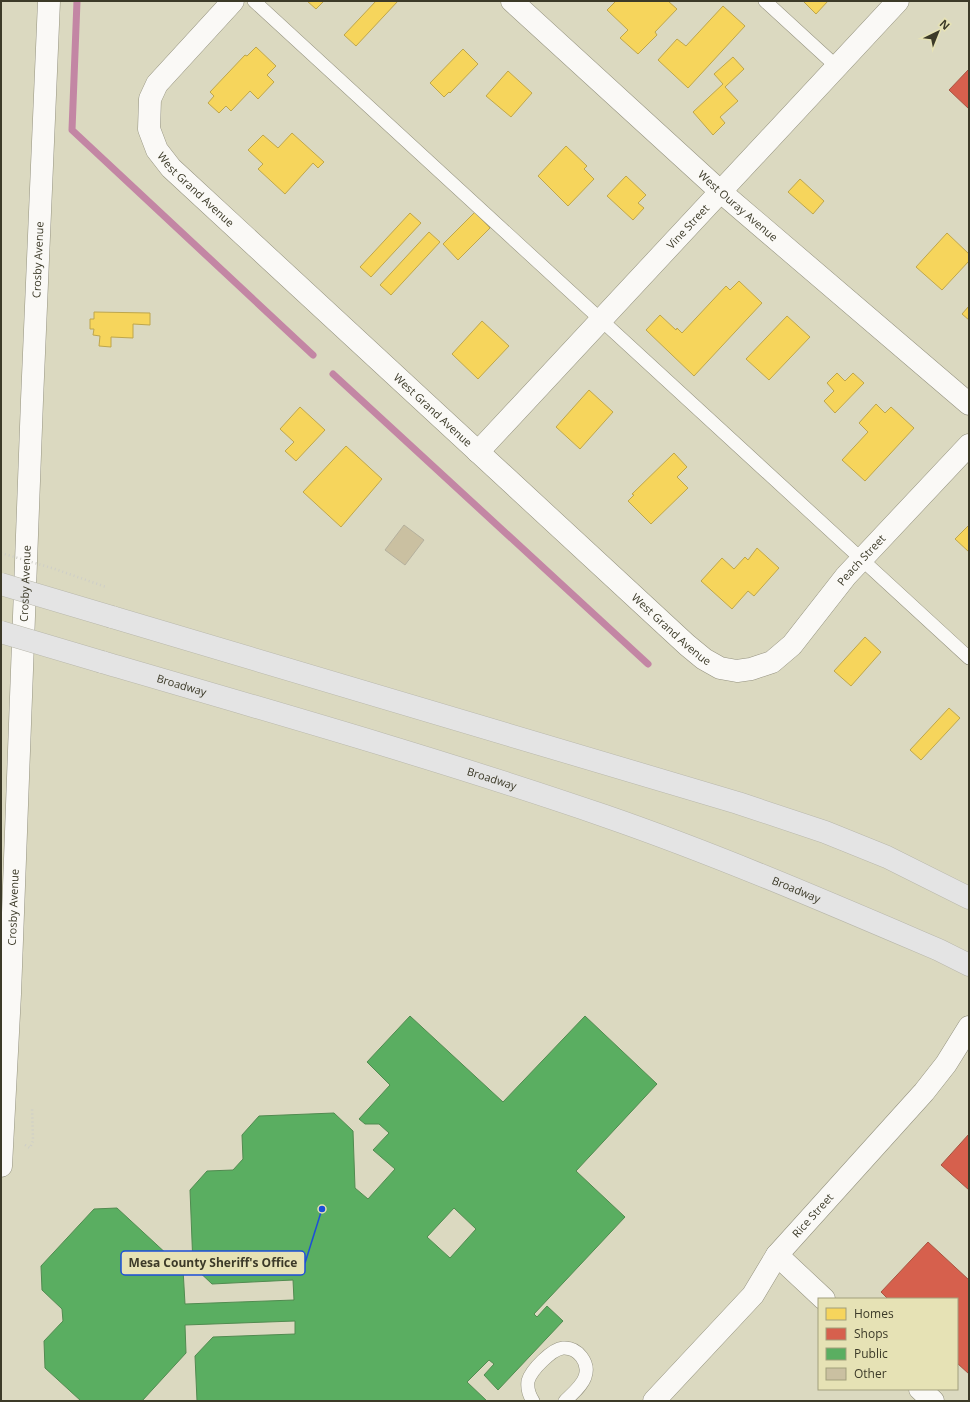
<svg xmlns="http://www.w3.org/2000/svg" width="970" height="1402" font-family="'Open Sans',sans-serif">
<style>
.homes{fill:#f6d55c;stroke:#bea64c}
.shops{fill:#d6604d;stroke:#a85542}
.public{fill:#5aae61;stroke:#518b50;fill-rule:evenodd}
.lines{fill:none;stroke-linecap:round;stroke-linejoin:round}
.stream{stroke:#c386a4;stroke-width:7}
.building{fill:#cac0a1;stroke:#b5b09d}
.service-casing{stroke:#94927f;stroke-width:14}
.minor-casing{stroke:#94927f;stroke-width:23}
.tertiary-casing{stroke:#94927f;stroke-width:23}
.primary-casing{stroke:#b9b8ab;stroke-width:23}
.path{stroke:#cecec7;stroke-width:2.5;stroke-dasharray:1 3;stroke-linecap:butt}
.service{stroke:#faf9f6;stroke-width:13}
.minor{stroke:#faf9f6;stroke-width:22}
.tertiary{stroke:#faf9f6;stroke-width:22}
.primary{stroke:#e4e4e4;stroke-width:22}
.primary-bridge-casing{stroke:#b9b8ab;stroke-width:23;stroke-linecap:butt}
.path-bridge{stroke:#cecec7;stroke-width:2.5;stroke-dasharray:1 3;stroke-linecap:butt}
.primary-bridge{stroke:#e4e4e4;stroke-width:22}
.labels{text-anchor:middle;stroke-width:4;stroke-linejoin:round;paint-order:stroke}
.street-label{font-size:11px;fill:#3c3a28;stroke:#e6e2b5}
.leader{fill:none;stroke:#1d4ed8;stroke-width:1.5}
.callout-dot{fill:#1d4ed8;stroke:#e6e2b5;stroke-width:1.5}
.callout{fill:#e6e2b5;stroke:#1d4ed8;stroke-width:1.5}
.callout-label{font-size:12px;text-anchor:middle;font-weight:bold;fill:#3c3a28}
</style>
<rect width="100%" height="100%" fill="#dbd9c0"/>
<path class="homes" d="M307,1H324L316,9Z
M376,1H398L356,46L344,35Z
M616,1H668L677,9L655,32L657,35L638,54L620,38L628,30L607,10Z
M803,1H828L816,14Z
M723,6L745,26L688,88L658,60L677,39L686,46Z
M256,47L276,66L267,75L274,82L258,99L250,91L231,111L226,106L219,113L208,103L214,96L210,92L245,55L247,56Z
M463,49L478,64L450,93L449,92L444,97L430,83Z
M733,57L744,69L725,87L738,101L720,117L725,123L713,135L693,112L723,84L714,74Z
M508,71L532,93L511,117L486,96Z
M292,133L324,162L318,168L313,163L285,194L258,169L263,164L248,150L263,135L278,148Z
M566,146L587,166L584,169L594,179L568,206L538,176Z
M626,176L646,195L638,203L644,208L633,220L607,196Z
M800,179L824,201L813,214L788,192Z
M475,212L490,228L458,260L443,244Z
M410,213L421,223L371,277L360,267Z
M429,232L440,242L391,295L380,285Z
M947,233L969,254V261L942,290L916,267Z
M739,281L762,303L694,376L646,330L660,315L676,330L677,328L682,333L726,286L730,290Z
M969,306V320L962,314Z
M94,312L150,313V325L133,324V338L111,337V347L99,346L100,336L93,335L94,329H90V319H94Z
M787,316L810,337L769,380L746,359Z
M482,321L509,346L478,379L452,354Z
M837,373L845,381L853,373L864,383L835,413L824,401L834,391L827,383Z
M589,390L613,412L580,449L556,427Z
M876,404L885,413L891,407L914,428L865,481L842,460L868,432L859,423Z
M300,407L325,430L296,461L285,451L294,442L280,429Z
M346,446L382,479L341,527L303,492Z
M674,453L687,467L677,477L688,488L651,524L628,501L634,495L632,494Z
M969,525V552L955,539Z
M757,548L779,568L754,596L748,591L732,609L701,581L722,558L734,569L745,557L748,560Z
M865,637L881,652L851,686L834,671Z
M949,708L960,718L921,760L910,750Z"/>
<path class="shops" d="M969,69V109L949,90Z
M969,1134V1190L941,1165Z
M928,1242L969,1280V1374L957,1363V1299H888L881,1292Z"/>
<path class="public" d="M410,1016L503,1102L585,1016L657,1084L576,1171L625,1217L534,1314L537,1317L547,1306L563,1321L498,1390L484,1375L494,1364L489,1360L467,1382L487,1401H197L195,1356L213,1337L295,1334V1321L185,1325L186,1353L142,1401H81L45,1368L44,1341L63,1321L62,1309L42,1290L41,1266L94,1209L117,1208L183,1269L185,1304L294,1300L293,1280L212,1284L193,1266L190,1190L207,1171L233,1170L243,1159L242,1135L259,1116L334,1113L353,1131L355,1188L368,1199L395,1169L373,1150L389,1133L379,1124H365L359,1119L390,1085L367,1062ZM454,1208L476,1229L450,1258L427,1237Z"/>
<g class="lines">
<path class="stream" d="M77,1L72,130L313,355
M333,374L648,664"/>
</g>
<path class="building" d="M404,525L424,540L405,565L385,550Z"/>
<g class="lines">
<g class="service-casing">
<path id="service" d="M254,1L969,658
M765,1L837,67
M533,1401C529,1395 527,1389 528,1381C531,1370 552,1349 563,1348C578,1347 590,1363 585,1377C582,1386 572,1394 565,1401"/>
</g>
<g class="minor-casing">
<g id="minor">
<path id="s1" d="M233,1L157,84L150,99L149,129L157,150L171,168L687,645L704,659L720,668L737,671L751,669L772,662L792,645L846,576L969,445"/>
<path id="s2" d="M512,1L721,192L969,404"/>
<path id="s3" d="M478,452L898,1"/>
<path d="M777,1255L824,1299"/>
<path d="M920,1389L933,1401"/>
<path id="s4" d="M654,1401L753,1295L777,1255L924,1092L946,1064L969,1027"/>
</g>
</g>
<g class="tertiary-casing">
<g id="tertiary">
<path id="s5" d="M1,1166L10,994L32,400L49,1"/>
</g>
</g>
<g class="primary-casing">
<g id="primary">
<path d="M112,617L738,803L825,832L887,857L969,898"/>
<path id="s6" d="M102,662C270,711 439,759 605,816C718,855 829,903 939,950L969,965"/>
</g>
</g>
<path class="path" d="M25,1145L30,1148L33,1141L32,1107"/>
<use href="#service" class="service"/>
<use href="#minor" class="minor"/>
<use href="#tertiary" class="tertiary"/>
<use href="#primary" class="primary"/>
<g class="primary-bridge-casing">
<path id="primary-bridge" d="M1,584L112,617
M1,632L102,662"/>
</g>
<path class="path-bridge" d="M1,553L55,569L106,587"/>
<use href="#primary-bridge" class="primary-bridge"/>
</g>
<g class="labels">
<g class="street-label">
<text dy="4" stroke="none"><textPath href="#s1" startOffset="237">West Grand Avenue</textPath></text>
<text dy="4" stroke="none"><textPath href="#s2" startOffset="305">West Ouray Avenue</textPath></text>
<text dy="4" stroke="none"><textPath href="#s3" startOffset="308">Vine Street</textPath></text>
<text dy="4" stroke="none"><textPath href="#s5" startOffset="907">Crosby Avenue</textPath></text>
<text dy="4" stroke="none"><textPath href="#s1" startOffset="561">West Grand Avenue</textPath></text>
<text dy="4" stroke="none"><textPath href="#s1" startOffset="1137">Peach Street</textPath></text>
<text dy="4" stroke="none"><textPath href="#s5" startOffset="583">Crosby Avenue</textPath></text>
<text dy="4" stroke="none"><textPath href="#s1" startOffset="885">West Grand Avenue</textPath></text>
<text dy="4" stroke="none"><textPath href="#s6" startOffset="83">Broadway</textPath></text>
<text dy="4" stroke="none"><textPath href="#s6" startOffset="407">Broadway</textPath></text>
<text dy="4" stroke="none"><textPath href="#s6" startOffset="731">Broadway</textPath></text>
<text dy="4" stroke="none"><textPath href="#s5" startOffset="259">Crosby Avenue</textPath></text>
<text dy="4" stroke="none"><textPath href="#s4" startOffset="245">Rice Street</textPath></text>
</g>
</g>
<path class="leader" d="M322 1209L305 1263"/>
<circle class="callout-dot" cx="322" cy="1209" r="4"/>
<rect class="callout" x="121" y="1251" width="184" height="24" rx="4"/>
<g class="callout-label">
<text x="213" y="1267">Mesa County Sheriff's Office</text>
</g>
<rect width="970" height="1402" fill="none" stroke="#3c3a28" stroke-width="4"/>
<rect x="818" y="1298" width="140" height="92" fill="#e6e2b5" stroke="#a29f7d"/>
<rect x="826" y="1308" width="20" height="12" fill="#f6d55c" stroke="#a29f7d"/>
<text x="854" y="1318" font-size="12" fill="#3c3a28">Homes</text>
<rect x="826" y="1328" width="20" height="12" fill="#d6604d" stroke="#a29f7d"/>
<text x="854" y="1338" font-size="12" fill="#3c3a28">Shops</text>
<rect x="826" y="1348" width="20" height="12" fill="#5aae61" stroke="#a29f7d"/>
<text x="854" y="1358" font-size="12" fill="#3c3a28">Public</text>
<rect x="826" y="1368" width="20" height="12" fill="#cac0a1" stroke="#a29f7d"/>
<text x="854" y="1378" font-size="12" fill="#3c3a28">Other</text>
<g transform="translate(938 32) rotate(43)" stroke="#e6e2b5" stroke-width="3" paint-order="stroke">
<path d="M0-3L7 15L0 10L-7 15Z" fill="#3c3a28"/>
<text y="-6" font-size="11" font-weight="bold" text-anchor="middle" fill="#3c3a28">N</text>
</g>
</svg>
